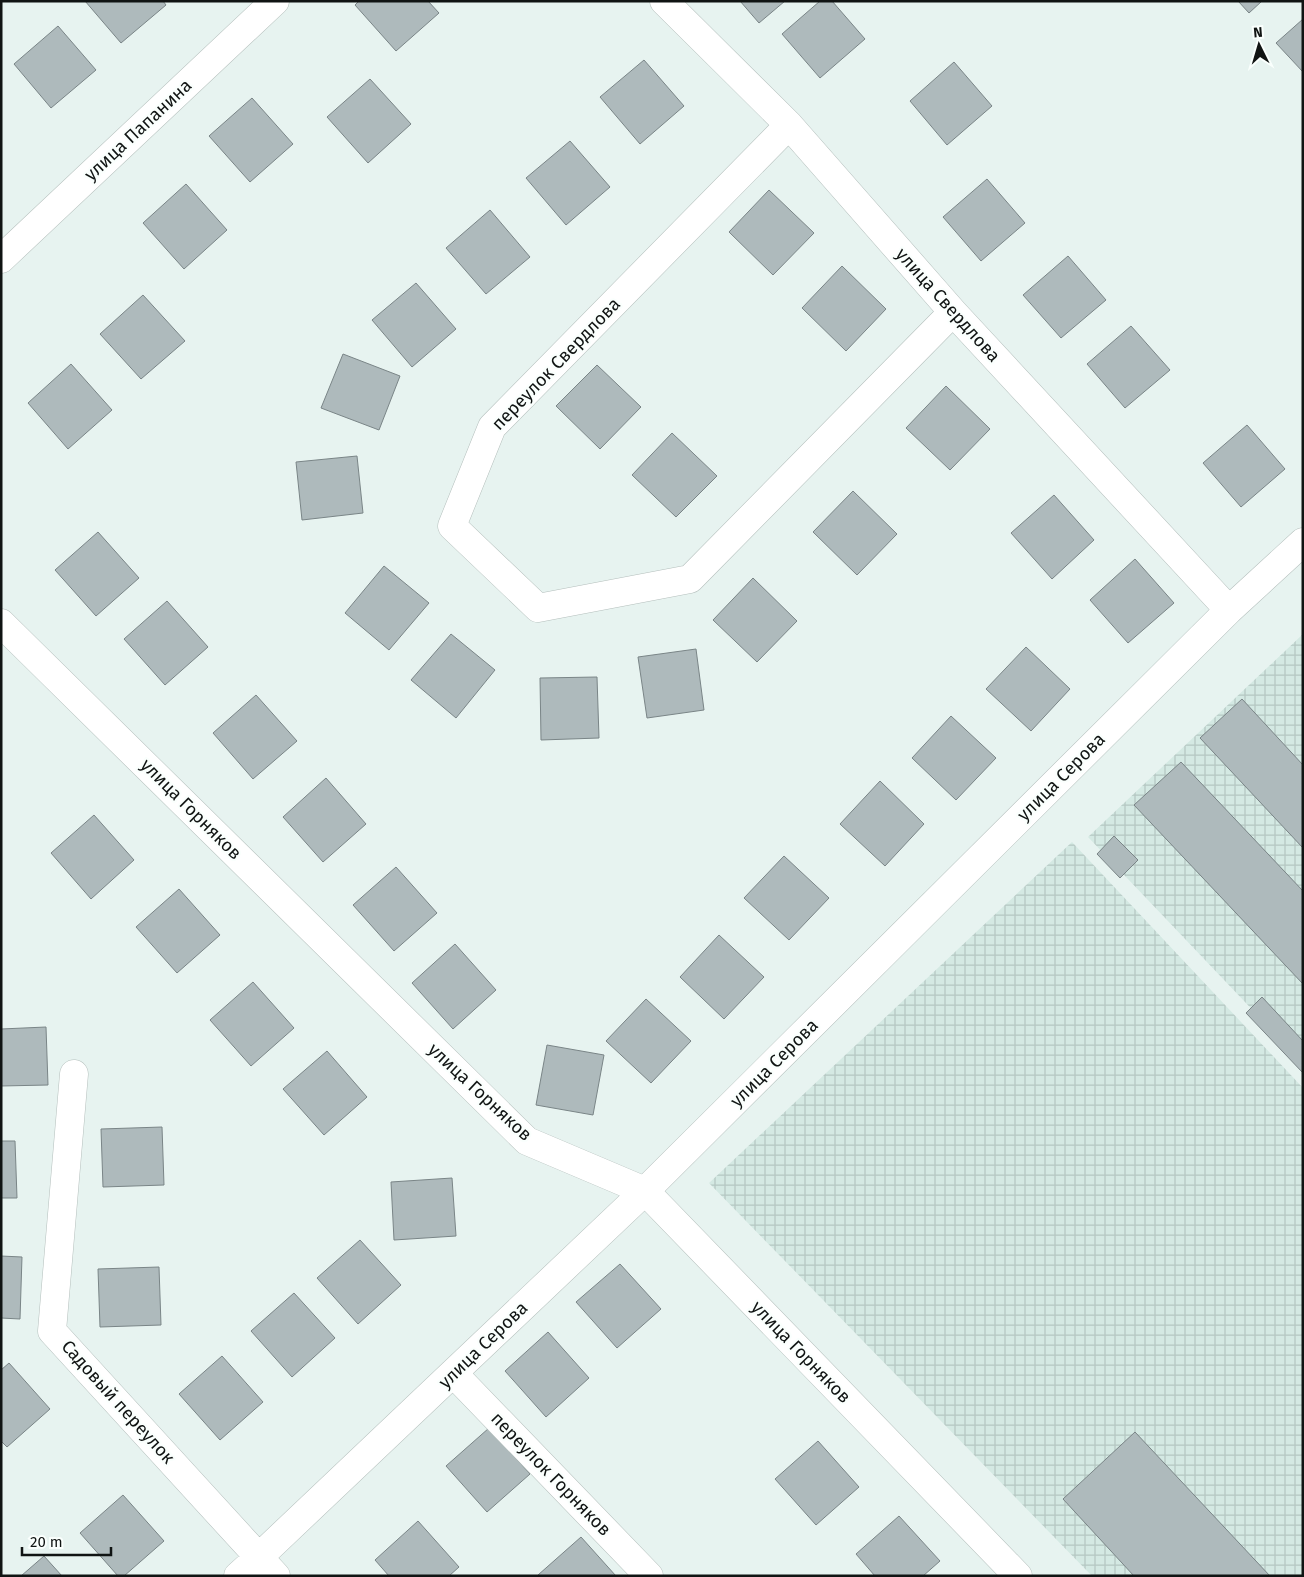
<svg xmlns="http://www.w3.org/2000/svg" width="1304" height="1577" font-family="'Fira Sans',sans-serif">
<style>
.industrial{fill:url(#industrial-grid)}
.building{fill:#aebabc;stroke:#7a8587}
.lines{fill:none;stroke-linecap:round;stroke-linejoin:round}
.minor-casing{stroke:#b4bfbc;stroke-width:29}
.minor{stroke:#fff;stroke-width:28}
.labels{text-anchor:middle;stroke-width:4.5;stroke-linejoin:round;paint-order:stroke}
.street-label{font-size:18px;fill:#101413;stroke:#fafffd}
</style>
<defs>
<pattern id="industrial-grid" width="8" height="8" patternUnits="userSpaceOnUse" patternTransform="scale(1.25)"><rect width="8" height="8" fill="#d4e9e3"/><path d="M0 4h8M4 0v8" fill="none" stroke="#b5c7c2"/></pattern>
</defs>
<rect width="100%" height="100%" fill="#e7f3f0"/>
<path class="industrial" d="M1303,634V1063L1088,837Z
M1072,842L1303,1088V1576H1092L709,1183Z"/>
<path class="building" d="M85,1H163L166,5L121,43Z
M359,1H428L439,13L396,51L355,5Z
M740,1H785L759,23Z
M820,1H832L865,39L820,78L782,34Z
M1238,1H1262L1249,13Z
M1303,19V72L1276,43Z
M58,26L96,70L51,108L14,64Z
M644,60L684,106L640,144L600,97Z
M954,62L992,106L947,145L910,101Z
M370,79L411,124L368,163L327,117Z
M252,98L293,144L250,182L209,136Z
M570,141L610,187L566,225L526,178Z
M987,179L1025,223L981,261L943,217Z
M186,184L227,230L184,269L143,223Z
M769,190L814,233L773,275L729,232Z
M490,210L530,257L486,294L446,248Z
M1068,256L1106,300L1061,338L1023,295Z
M842,266L886,309L846,351L802,308Z
M416,283L456,329L412,367L372,320Z
M143,295L185,341L141,379L100,334Z
M1131,326L1170,370L1125,408L1087,364Z
M343,354L400,376L379,430L321,408Z
M71,364L112,410L68,449L28,403Z
M597,365L641,407L600,449L556,406Z
M946,386L990,429L950,470L906,428Z
M1247,425L1285,469L1241,507L1203,463Z
M672,433L717,476L676,517L632,475Z
M357,456L363,513L302,520L296,462Z
M853,491L897,534L857,575L813,532Z
M1054,495L1094,540L1052,579L1011,533Z
M98,532L139,578L96,616L55,570Z
M1135,559L1174,603L1128,643L1090,600Z
M384,566L429,603L389,650L345,613Z
M753,578L797,621L757,662L713,620Z
M167,601L208,647L165,685L124,639Z
M451,634L495,670L456,718L411,680Z
M1026,647L1070,689L1031,731L986,689Z
M696,649L704,710L647,718L638,657Z
M597,677L599,738L541,740L540,678Z
M256,695L297,741L253,779L213,733Z
M1242,699L1303,765V848L1200,738Z
M951,716L996,758L956,800L912,758Z
M1181,762L1303,891V984L1134,805Z
M326,778L366,824L323,862L283,817Z
M880,781L924,824L885,866L840,824Z
M94,815L134,860L91,899L51,853Z
M1114,836L1138,860L1120,878L1097,854Z
M784,856L829,898L789,940L744,898Z
M396,867L437,913L394,951L353,905Z
M179,889L220,935L177,973L136,927Z
M719,935L764,977L724,1019L680,977Z
M455,944L496,990L453,1029L412,983Z
M253,982L294,1028L251,1066L210,1020Z
M1262,997L1303,1041V1073L1246,1013Z
M646,999L691,1041L651,1083L606,1041Z
M46,1027L48,1085L1,1086V1029Z
M547,1045L604,1055L593,1115L536,1105Z
M327,1051L367,1097L324,1135L283,1089Z
M162,1127L164,1185L103,1187L101,1129Z
M1,1141H15L17,1198H1Z
M452,1178L456,1236L394,1240L391,1182Z
M360,1240L401,1285L358,1324L317,1278Z
M1,1256L22,1257L20,1319L1,1318Z
M620,1264L661,1309L617,1348L576,1302Z
M159,1267L161,1325L100,1327L98,1269Z
M294,1293L335,1338L292,1377L251,1331Z
M548,1332L589,1378L546,1417L505,1371Z
M222,1356L263,1402L220,1440L179,1394Z
M9,1363L50,1409L7,1447L1,1441V1370Z
M489,1428L530,1474L487,1512L446,1466Z
M1135,1432L1270,1576H1134L1063,1499Z
M818,1441L859,1487L816,1525L775,1479Z
M123,1495L164,1541L124,1576H118L80,1533Z
M899,1516L940,1561L923,1576H875L856,1554Z
M418,1521L459,1567L449,1576H389L375,1560Z
M581,1537L616,1576H539L538,1575Z
M44,1556L62,1576H21Z"/>
<g class="lines">
<g class="minor-casing">
<path id="minor" d="M664,1L789,125L953,312L1229,610
M789,125L492,427L452,526L538,608L690,579L953,312
M1,259L275,1
M1,623L527,1141L645,1191L1018,1576
M74,1074L52,1331L276,1576
M453,1373L649,1576
M238,1576L259,1557L645,1191L1229,610L1303,542"/>
</g>
<use href="#minor" class="minor"/>
</g>
<g class="labels">
<g class="street-label">
<text transform="translate(138 130) rotate(-43)" y="6">улица Папанина</text>
<text transform="translate(948 305) rotate(48)" y="6">улица Свердлова</text>
<text transform="translate(556 364) rotate(-46)" y="6">переулок Свердлова</text>
<text transform="translate(1061 777) rotate(-45)" y="6">улица Серова</text>
<text transform="translate(191 809) rotate(45)" y="6">улица Горняков</text>
<text transform="translate(774 1063) rotate(-45)" y="6">улица Серова</text>
<text transform="translate(480 1092) rotate(43)" y="6">улица Горняков</text>
<text transform="translate(483 1345) rotate(-44)" y="6">улица Серова</text>
<text transform="translate(801 1352) rotate(46)" y="6">улица Горняков</text>
<text transform="translate(118 1402) rotate(48)" y="6">Садовый переулок</text>
<text transform="translate(551 1474) rotate(46)" y="6">переулок Горняков</text>
</g>
</g>
<rect width="1304" height="1577" fill="none" stroke="#101413" stroke-width="5"/>
<g transform="translate(1259 45) rotate(355)" stroke="#fafffd" stroke-width="4" paint-order="stroke">
<path d="M0-4L9 19L0 12L-9 19Z" fill="#101413"/>
<text y="-8" font-size="14" font-weight="bold" text-anchor="middle" fill="#101413">N</text>
</g>
<path d="M22 1547v8h89v-8" fill="none" stroke="#101413" stroke-width="2.5"/>
<text x="30" y="1547" font-size="15" fill="#101413" stroke="#fafffd" stroke-width="4" paint-order="stroke">20 m</text>
</svg>
